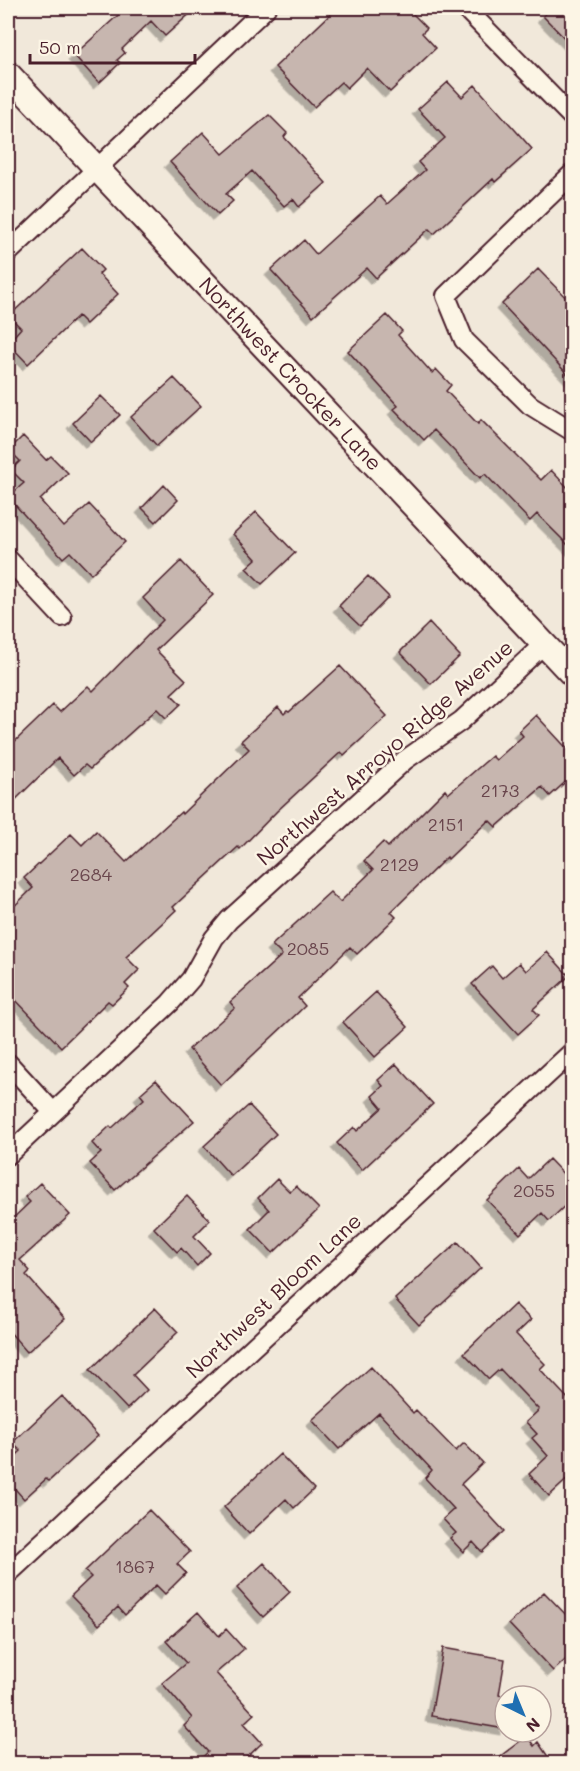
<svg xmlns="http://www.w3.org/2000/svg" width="580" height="1771" font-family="Mali,sans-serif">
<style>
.building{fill:#c7b6af;stroke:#4a1f2b;stroke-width:1.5;filter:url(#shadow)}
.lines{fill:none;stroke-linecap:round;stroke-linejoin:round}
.minor-casing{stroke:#4a1f2b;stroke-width:22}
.tertiary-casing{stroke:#4a1f2b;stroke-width:28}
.minor{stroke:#fcf5e5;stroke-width:18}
.tertiary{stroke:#fcf5e5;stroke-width:24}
.labels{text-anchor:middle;stroke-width:5;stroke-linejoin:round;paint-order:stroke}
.number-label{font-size:18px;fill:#69454c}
.street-label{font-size:21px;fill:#4a1f2b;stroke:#fcf5e5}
</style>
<defs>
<filter id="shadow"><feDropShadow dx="-5.5" dy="5.5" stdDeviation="0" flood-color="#0004"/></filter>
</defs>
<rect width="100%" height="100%" fill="#f1e8da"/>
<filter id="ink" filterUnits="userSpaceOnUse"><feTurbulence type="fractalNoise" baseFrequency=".0167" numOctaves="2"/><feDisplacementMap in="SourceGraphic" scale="12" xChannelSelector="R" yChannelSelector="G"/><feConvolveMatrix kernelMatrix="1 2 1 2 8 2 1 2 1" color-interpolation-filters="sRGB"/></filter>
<g filter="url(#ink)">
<path class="building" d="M126,8H196L165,36L151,21L122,49L125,53L117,60L120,63L99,83L74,55Z
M337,8H407L427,28L422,33L436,48L390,92L367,68L347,88L341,82L314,107L275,67Z
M552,8H573V47L543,16Z
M448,82L462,97L475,85L532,149L495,182L493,179L434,234L429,229L376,278L367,268L313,316L271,270L304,240L316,254L380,196L387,204L425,170L418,162L445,138L418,109Z
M269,115L287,133L284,137L326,183L299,207L293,199L284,206L252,171L226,194L233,201L218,215L170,162L203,132L223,154Z
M82,248L103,270L99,274L118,294L86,324L78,316L28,364L8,343L21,328L9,316Z
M538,269L573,305V380L502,304Z
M387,315L402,331L398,335L432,373L436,369L451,385L446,391L478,424L481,420L541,480L551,470L573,493V550L537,514L530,521L485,474L480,478L434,430L424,440L394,409L398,406L348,351Z
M174,378L201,406L157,446L131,417Z
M101,396L120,415L91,442L73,423Z
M23,436L46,460L51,456L68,473L40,500L64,527L89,504L125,542L91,574L70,552L63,558L8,497L24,483L11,470L20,461L9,450Z
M164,485L178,500L156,522L142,508Z
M256,512L295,553L262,584L246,568L256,559L233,534Z
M181,561L213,595L156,650L186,680L171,694L181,704L166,718L157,709L90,769L85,765L74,775L58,758L8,807V748L53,705L60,712L88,686L93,691L163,620L143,598Z
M368,576L389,597L360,626L339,606Z
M429,623L460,656L431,684L400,652Z
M340,666L387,716L344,755L341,752L277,811L240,849L238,847L173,907L176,910L126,957L139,970L125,984L129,988L112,1004L108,1001L61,1047L8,992V912L33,888L24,878L71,834L82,845L96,831L126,862L181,812L182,814L249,749L241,741L278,707L284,714L287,711L289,712Z
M536,715L573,755V775L550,796L542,787L496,827L489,820L448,859L447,857L391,912L396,917L357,954L350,947L298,998L305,1006L221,1085L189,1049L235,1008L230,1002L282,955L272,945L330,892L340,902L373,870L364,861L383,842L388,847L445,790L448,794L492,756L496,760L523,736L519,731Z
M547,952L569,976L533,1009L539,1015L518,1034L472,984L492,966L502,978L519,963L526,971Z
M376,992L408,1027L375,1057L343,1022Z
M396,1064L433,1104L362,1170L337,1143L354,1127L357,1131L382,1108L372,1096L383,1086L378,1080Z
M156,1080L194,1121L115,1190L90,1163L101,1153L92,1143L110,1126L112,1128L144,1099L140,1094Z
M249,1105L276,1134L231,1176L204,1146Z
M549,1159L573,1184V1198L549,1221L542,1213L520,1234L487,1200L519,1169L528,1179Z
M277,1179L290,1192L296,1186L319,1209L273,1253L250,1229L269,1210L258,1198Z
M40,1183L70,1215L20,1260L30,1271L26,1275L65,1319L27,1352L8,1330V1223L30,1202L25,1197Z
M187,1196L210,1220L194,1236L210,1253L197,1266L181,1248L177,1252L154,1228Z
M458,1242L481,1268L419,1325L395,1299Z
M515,1304L531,1320L516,1334L545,1364L540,1369L573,1404V1474L549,1496L529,1474L548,1456L532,1438L537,1434L526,1422L539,1410L500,1369L489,1379L464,1353Z
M155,1308L178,1332L133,1375L147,1390L127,1409L90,1370Z
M371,1367L413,1413L416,1410L456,1451L464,1443L483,1463L461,1484L504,1531L482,1552L473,1542L463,1552L450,1538L456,1533L443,1519L454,1509L425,1478L432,1470L379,1413L339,1449L312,1420Z
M62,1396L98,1436L49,1481L46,1479L24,1499L8,1481V1463L21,1451L12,1443Z
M280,1454L314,1489L294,1508L286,1499L249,1534L224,1507Z
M149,1510L190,1552L177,1564L186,1573L165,1594L156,1585L125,1615L118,1607L99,1625L71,1596L91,1577L85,1571Z
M264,1563L290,1592L263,1617L237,1588Z
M544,1592L573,1622V1653L553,1671L509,1624Z
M198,1612L219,1636L226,1629L244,1649L216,1673L254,1714L244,1723L262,1743L240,1764H195L208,1752L184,1726L192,1718L162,1683L186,1663L166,1641Z
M443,1648L505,1659L499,1695L505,1697V1729L431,1716Z
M527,1736L534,1746L538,1742L553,1764H490Z"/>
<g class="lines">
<g class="minor-casing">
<path id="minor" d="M465,8L572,117
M572,174L446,296L464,340L530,405L572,431
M8,253L266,8
M8,559L62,617
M8,1063L53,1112
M8,1155L170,1003L191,979L214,938L229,920L405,760L461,721L544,644
M8,1574L572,1052"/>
</g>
<g class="tertiary-casing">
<g id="tertiary">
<path id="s1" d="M8,74L572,674"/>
</g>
</g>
<use href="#minor" class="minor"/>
<use href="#tertiary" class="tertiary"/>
</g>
</g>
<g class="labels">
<g class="number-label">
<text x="500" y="797">2173</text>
<text x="446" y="831">2151</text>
<text x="399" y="871">2129</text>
<text x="91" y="881">2684</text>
<text x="308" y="955">2085</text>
<text x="534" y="1197">2055</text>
<text x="135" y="1573">1867</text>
</g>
<g class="street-label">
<text dy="7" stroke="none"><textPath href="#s1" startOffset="412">Northwest Crocker Lane</textPath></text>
<text transform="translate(385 753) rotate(-41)" y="7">Northwest Arroyo Ridge Avenue</text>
<text transform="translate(274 1296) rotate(-43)" y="7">Northwest Bloom Lane</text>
</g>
</g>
<rect width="580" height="1771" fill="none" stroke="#fcf5e5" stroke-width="30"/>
<rect x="15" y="15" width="550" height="1741" fill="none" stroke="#4a1f2b" stroke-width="2" filter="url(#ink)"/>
<g transform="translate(523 1714) rotate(137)"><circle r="28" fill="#fcf5e5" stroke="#b59f9b" stroke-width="1.5"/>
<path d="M0-4.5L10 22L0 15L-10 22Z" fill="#1f6fb2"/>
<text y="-9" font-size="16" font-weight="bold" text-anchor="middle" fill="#4a1f2b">N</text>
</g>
<path d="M30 54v9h165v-9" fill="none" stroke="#4a1f2b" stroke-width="3"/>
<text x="39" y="54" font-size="18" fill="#4a1f2b" stroke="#fcf5e5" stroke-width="4.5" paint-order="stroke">50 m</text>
</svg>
